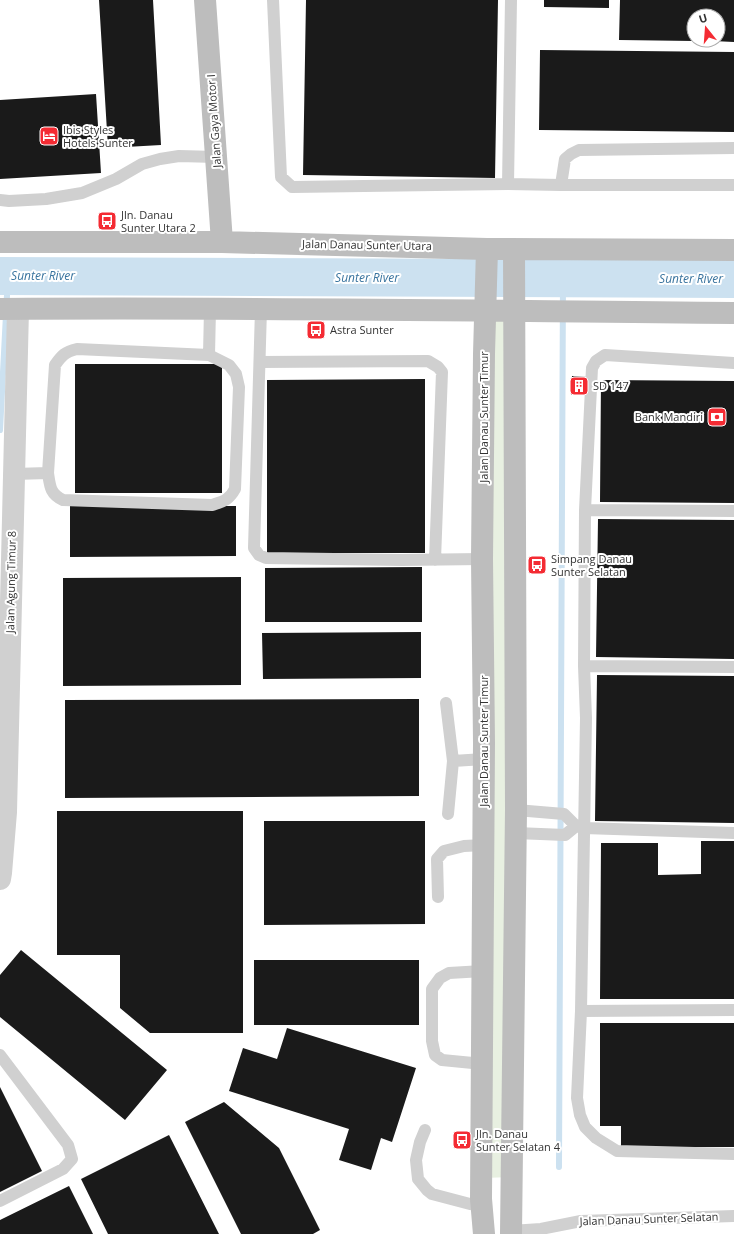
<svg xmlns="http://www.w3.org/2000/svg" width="734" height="1234" font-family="'Open Sans',sans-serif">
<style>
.green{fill:#e8f0e1}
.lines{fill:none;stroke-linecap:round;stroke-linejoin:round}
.stream{stroke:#cce1f0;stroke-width:6}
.river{stroke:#cce1f0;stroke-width:38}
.building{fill:#1a1a1a}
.lane{stroke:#d0d0d0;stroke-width:12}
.street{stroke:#d0d0d0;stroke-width:22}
.secondary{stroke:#bdbdbd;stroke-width:22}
.labels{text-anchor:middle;stroke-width:4;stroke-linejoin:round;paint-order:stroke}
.street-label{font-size:11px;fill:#333;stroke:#fff}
.poi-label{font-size:11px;fill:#333;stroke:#fff;text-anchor:start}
.water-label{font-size:12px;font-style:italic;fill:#38739e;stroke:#fff}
</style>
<rect width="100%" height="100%" fill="#fff"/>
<path class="green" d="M485,312H515L513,1177L485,1178Z"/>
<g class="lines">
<path class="stream" d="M0,430L8,276
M559,1167L563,278"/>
<path class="river" d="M0,276L734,279"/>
</g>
<path class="building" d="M99,0H153L161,145L108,148Z
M306,0H498L495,178L303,175Z
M544,0H609V8L544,7Z
M620,0H734V42L713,41V40H718V16H694V41L619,40Z
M540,50L734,52V132L539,130Z
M96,94L101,173L0,179V100Z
M75,364H222V493H75Z
M572,376L587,377L586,395H571Z
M425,379V553H267V380Z
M601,380L734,381V503L600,502Z
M70,506H236V556L70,557Z
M598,519L734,520V659L596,657Z
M422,567V622H265V568Z
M241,577V685L63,686V578Z
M421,632V678L263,679L262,633Z
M597,675L734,676V823L595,821Z
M419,699V796L65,798V700Z
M57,811H243V1033H150L120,1008V955H57Z
M264,821H425V924L264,925Z
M701,841H734V999H600L601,843H658V875L701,874Z
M21,950L167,1070L125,1120L0,1017V975Z
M254,960H419V1025H254Z
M600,1023H734V1147H621V1126H600Z
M287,1028L416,1068L392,1142L381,1138L371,1170L339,1160L349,1129L229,1091L243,1048L277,1059Z
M0,1087L42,1171L0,1192Z
M224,1102L279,1148L320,1230L313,1234H241L185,1122Z
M169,1135L219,1234H108L81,1179Z
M69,1186L93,1234H0V1220Z"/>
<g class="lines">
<path class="lane" d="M273,0L281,177L292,187L508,184L561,185H734
M508,184L511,0
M561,185L565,159L571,154L579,150L734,148
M0,200L9,201L46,199L82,193L116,179L142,164L160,159L179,156L216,157
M261,309L254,548L259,555L266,558L401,560L482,559
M77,349L209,355L229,365L236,374L239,387L235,489C229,500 224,501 212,505L63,500C50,494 50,486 48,473L55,365C62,355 65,352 77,349Z
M209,355L210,309
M260,362L428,361L438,367L442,372L435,560
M734,363L605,355L596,361L592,368L585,510L584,666L586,718L581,1011L577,1098L580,1115L585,1127L596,1138L617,1151L734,1154
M14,474L48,473
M585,510L734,511
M584,666L734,667
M446,703L453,761
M516,810L564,814L576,826L584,828L734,833
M448,814L453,761L484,759
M516,833L565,835L576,826
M438,897L437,859L444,851L464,846L484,845
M581,1011L734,1010
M0,1055L68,1145L72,1159L63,1169L0,1201
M483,1064L442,1060L435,1055L432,1041V989L440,978L449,973L483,971
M425,1130L420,1142L416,1160L418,1179L427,1190L432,1194L470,1204L481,1205
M511,1231L541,1229L581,1221L734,1216"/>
<path class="street" d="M0,879L1,873L6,812L18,309"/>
<path class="secondary" d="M205,0L222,242
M0,242H222L487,249L734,250
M0,309C245,307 489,311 734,313
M484,1234L481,1199L484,743L482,559L484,354L487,249
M511,1234L516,810L514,249"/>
</g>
<defs>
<g id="hotel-square" transform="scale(1)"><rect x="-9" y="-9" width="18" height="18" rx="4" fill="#f42b33" stroke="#fff"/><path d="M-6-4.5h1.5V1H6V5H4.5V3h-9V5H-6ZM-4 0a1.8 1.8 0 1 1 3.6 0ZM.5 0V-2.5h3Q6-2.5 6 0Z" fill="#fff"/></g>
<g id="bus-square" transform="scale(1)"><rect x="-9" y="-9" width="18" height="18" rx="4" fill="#f42b33" stroke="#fff"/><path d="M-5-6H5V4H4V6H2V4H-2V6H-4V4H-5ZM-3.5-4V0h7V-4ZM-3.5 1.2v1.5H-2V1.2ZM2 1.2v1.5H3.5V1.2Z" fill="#fff"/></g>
<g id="building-square" transform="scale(1)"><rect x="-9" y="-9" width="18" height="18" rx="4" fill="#f42b33" stroke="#fff"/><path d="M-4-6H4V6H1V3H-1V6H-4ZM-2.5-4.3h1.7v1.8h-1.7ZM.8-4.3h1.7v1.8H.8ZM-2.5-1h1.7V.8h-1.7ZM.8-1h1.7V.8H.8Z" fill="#fff"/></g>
<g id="bank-square" transform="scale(1)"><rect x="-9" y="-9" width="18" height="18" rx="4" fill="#f42b33" stroke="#fff"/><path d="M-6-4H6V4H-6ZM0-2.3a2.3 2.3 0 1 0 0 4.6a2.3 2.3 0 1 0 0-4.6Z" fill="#fff"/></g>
</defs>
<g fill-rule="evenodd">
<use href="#hotel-square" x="49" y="136"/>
<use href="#bus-square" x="107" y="221"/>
<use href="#bus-square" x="316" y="330"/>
<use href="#building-square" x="579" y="386"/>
<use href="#bank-square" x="717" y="417"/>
<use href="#bus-square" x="537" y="565"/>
<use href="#bus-square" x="462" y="1140"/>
</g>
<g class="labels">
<g class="street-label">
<text transform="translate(214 121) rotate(-94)" y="4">Jalan Gaya Motor I</text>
<text transform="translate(367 245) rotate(1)" y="4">Jalan Danau Sunter Utara</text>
<text transform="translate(484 417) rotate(-90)" y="4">Jalan Danau Sunter Timur</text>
<text transform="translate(11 582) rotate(-89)" y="4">Jalan Agung Timur 8</text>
<text transform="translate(484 741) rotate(-90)" y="4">Jalan Danau Sunter Timur</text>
<text transform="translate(649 1219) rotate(-2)" y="4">Jalan Danau Sunter Selatan</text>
</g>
<g class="poi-label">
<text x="63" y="134">Ibis Styles<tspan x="63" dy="13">Hotels Sunter</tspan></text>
<text x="121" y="219">Jln. Danau<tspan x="121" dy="13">Sunter Utara 2</tspan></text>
<text x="330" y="334">Astra Sunter</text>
<text x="593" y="390">SD 147</text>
<text x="703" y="421" text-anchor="end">Bank Mandiri</text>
<text x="551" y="563">Simpang Danau<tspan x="551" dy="13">Sunter Selatan</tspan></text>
<text x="476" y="1138">Jln. Danau<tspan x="476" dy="13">Sunter Selatan 4</tspan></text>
</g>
<g class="water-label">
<text x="43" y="280">Sunter River</text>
<text x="367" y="282">Sunter River</text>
<text x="691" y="283">Sunter River</text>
</g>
</g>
<g transform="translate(706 28) rotate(343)"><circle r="19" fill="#ffffff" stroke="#adadad"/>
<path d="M0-3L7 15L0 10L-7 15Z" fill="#f42b33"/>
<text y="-6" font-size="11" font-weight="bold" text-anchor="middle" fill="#333333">U</text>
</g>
</svg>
